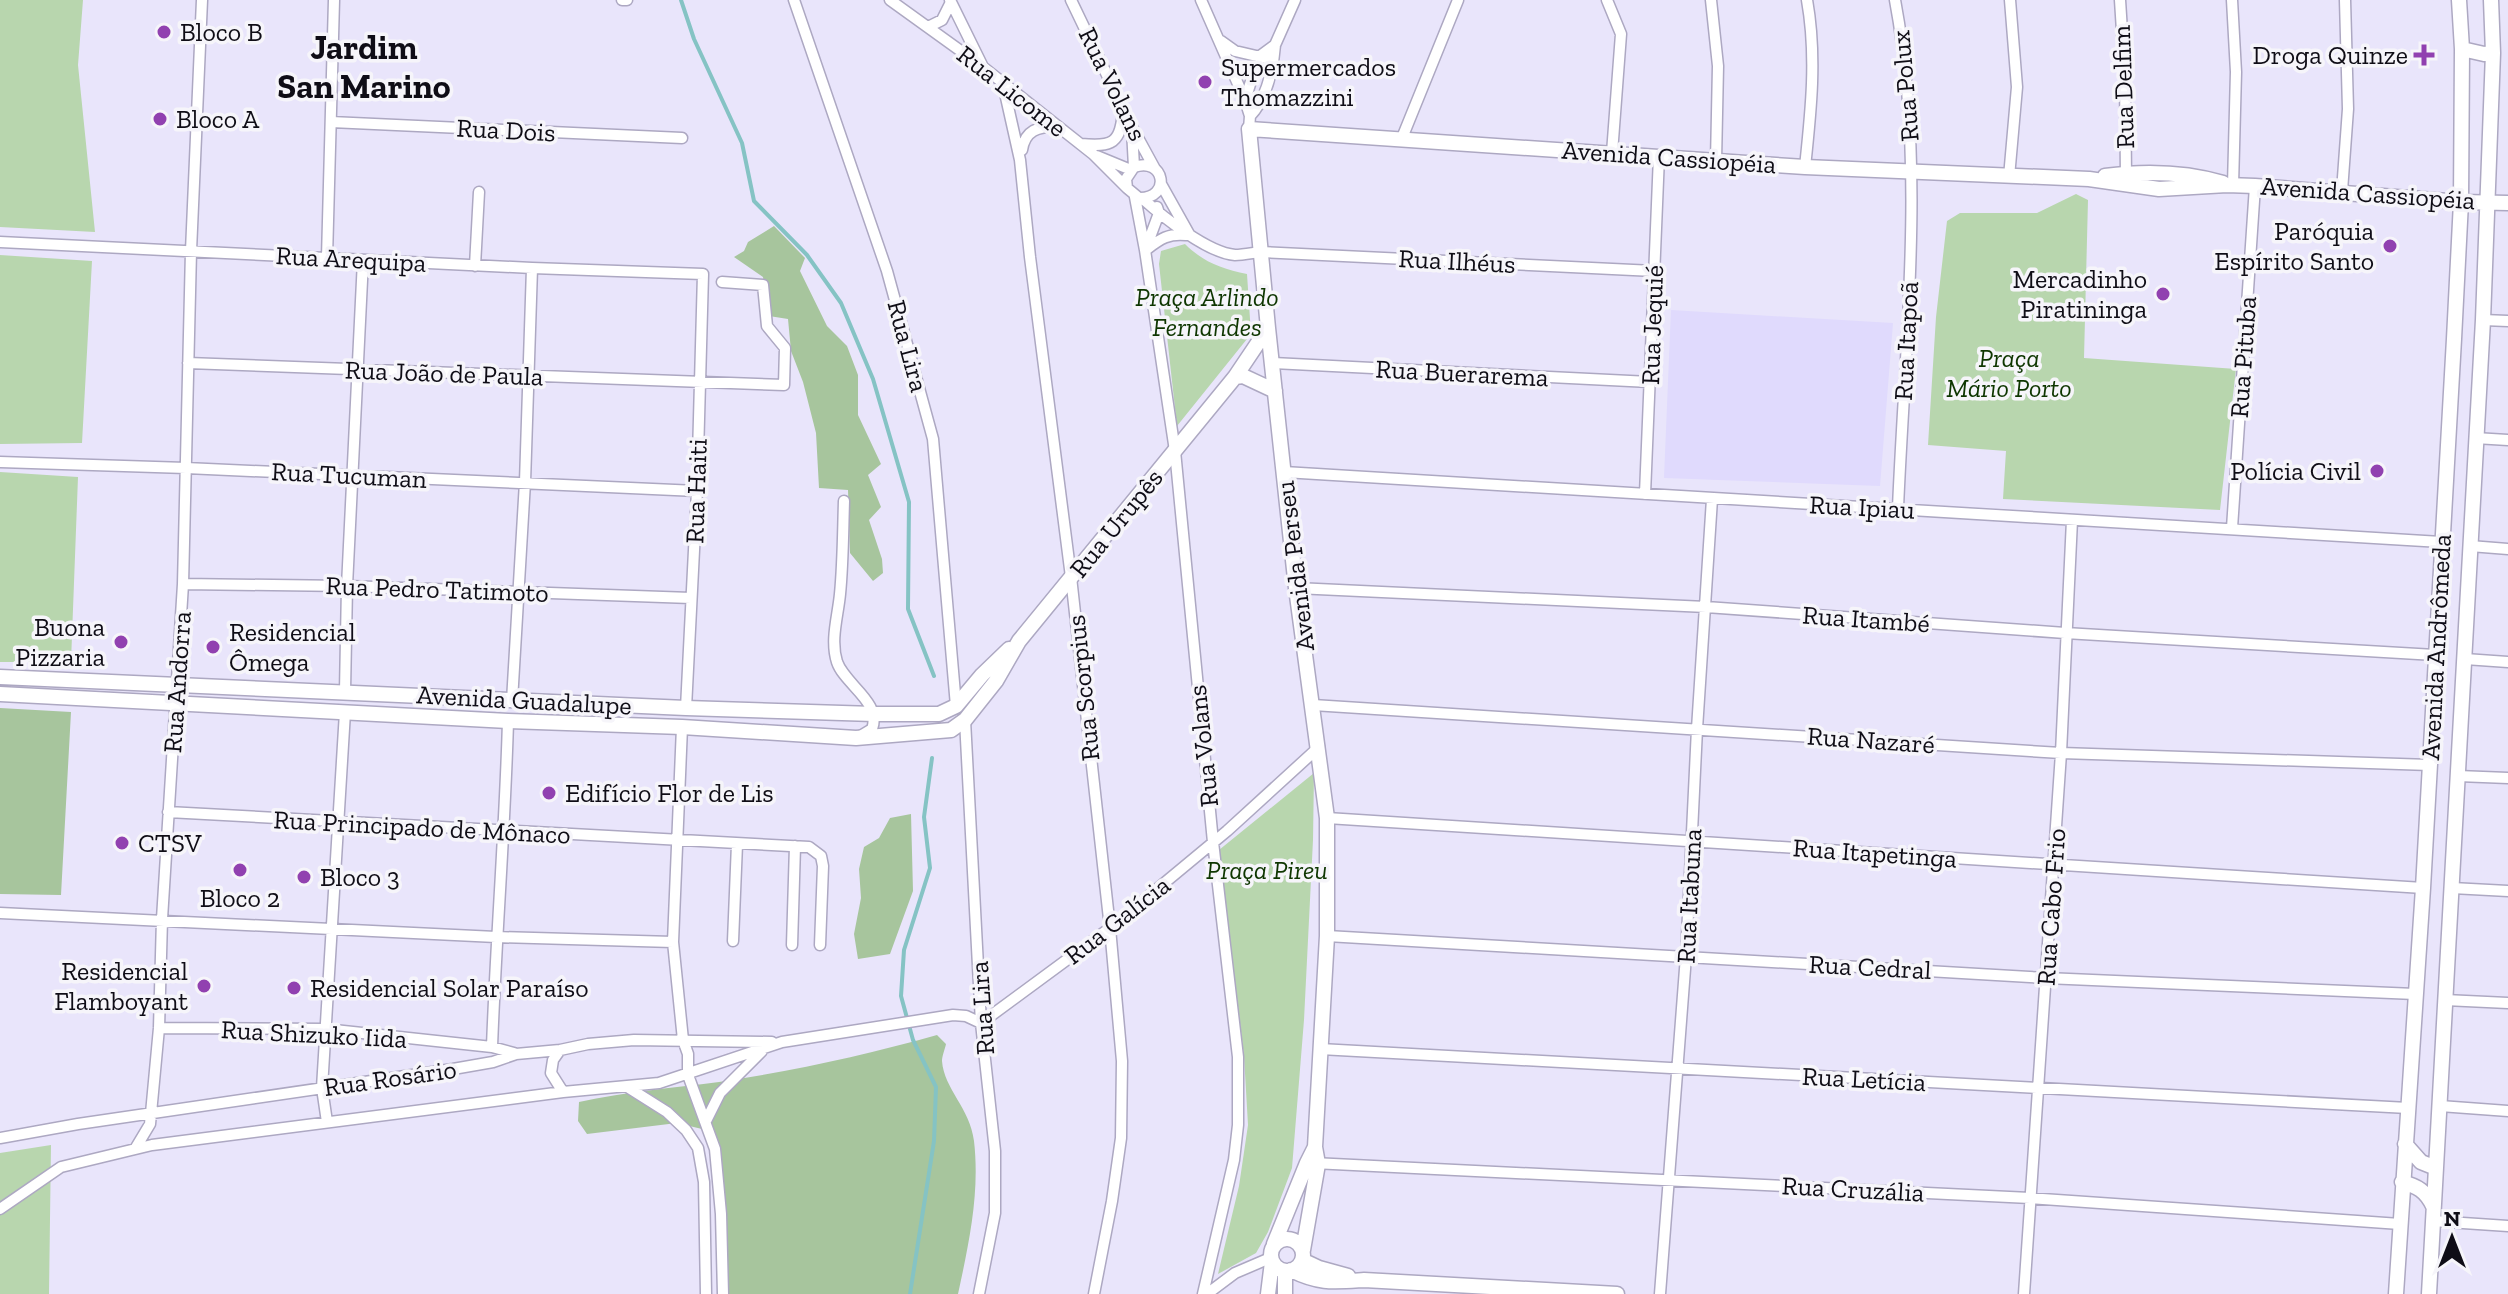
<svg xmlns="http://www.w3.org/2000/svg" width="2508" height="1294" font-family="'Zilla Slab',serif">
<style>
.built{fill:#e0dafd}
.green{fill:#b8d6ae}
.forest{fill:#a7c59d}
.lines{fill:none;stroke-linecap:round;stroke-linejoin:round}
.stream{stroke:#85c3c4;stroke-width:4}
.street-casing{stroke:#ada8c2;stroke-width:13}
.secondary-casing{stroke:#ada8c2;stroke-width:17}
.street{stroke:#fff;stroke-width:10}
.secondary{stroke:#fff;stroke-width:14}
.poi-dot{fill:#9141b0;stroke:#f6f5fa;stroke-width:3}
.labels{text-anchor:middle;stroke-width:7;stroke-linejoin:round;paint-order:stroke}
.poi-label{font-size:26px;fill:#0f0d16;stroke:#f6f5fa;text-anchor:start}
.street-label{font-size:26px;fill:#0f0d16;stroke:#f6f5fa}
.park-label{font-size:26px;font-style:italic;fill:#0e3600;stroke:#f6f5fa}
.district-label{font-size:34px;font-weight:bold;fill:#0f0d16;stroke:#f6f5fa}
</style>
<rect width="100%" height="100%" fill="#e9e5fb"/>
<path class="built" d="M1671,310L1893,323L1880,486L1664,478Z"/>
<path class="green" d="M0,0H83L78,65L95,232L0,227Z
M2076,194L2088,200L2084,358L2236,369L2220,510L2003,499L2006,451L1928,445L1936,317L1947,221L1960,213H2037Z
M1185,244C1203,262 1222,269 1247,274L1251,334L1177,426L1159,264L1161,251Z
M0,255L92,261L82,443L0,444Z
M0,472L78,477L71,662H0Z
M1314,773L1313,840L1304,1020L1292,1168L1268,1232L1256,1253L1218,1274L1239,1186L1248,1125L1244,1056L1219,850Z
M51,1145L49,1294H0V1153Z"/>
<path class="forest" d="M774,226L805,258L800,271L827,326L847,346L858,375V415L881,464L868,475L881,507L869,520L882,559L883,573L873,581L850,553L848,490L819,488L816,433L803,382L791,351L788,319L769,316L763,277L734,257L744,251L748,242Z
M0,708L71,712L61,895L0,894Z
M911,814L913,891L890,954L858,959L854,934L861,898L859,869L864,847L879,838L890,818Z
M937,1035L946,1044C945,1049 942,1056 942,1061C944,1089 970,1108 974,1141C980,1193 969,1243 958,1294H719C718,1246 722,1171 702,1129L677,1123L587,1134L578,1121L579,1102C625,1092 672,1088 719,1082C793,1071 866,1055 937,1035Z"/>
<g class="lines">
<path class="stream" d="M681,0L694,39L742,143L754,201L807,255L841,303L873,379L909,502L908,609L934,676
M910,1294L934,1141L936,1087L913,1040L901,996L904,950L930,868L924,817L932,758"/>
<g class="street-casing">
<path id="street" d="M622,0H627
M794,0L887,271L933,439L956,706
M890,0L983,67L1093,154L1127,188
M950,0L983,67
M1071,0L1131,125L1155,169
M1201,0L1245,100L1259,104
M1607,0L1621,34L1612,153
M1711,0L1718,66L1716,161
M1895,0C1926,165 1905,341 1898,508
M2120,0L2125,78L2126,178
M2232,0L2236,72L2233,185
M928,27L942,20L951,2
M1221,41L1235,51L1265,58
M1003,84L1020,160L1030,257L1071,577L1110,928L1122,1061L1121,1138L1112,1201L1094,1294
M1250,116C1267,98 1273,69 1275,45
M331,122L682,138
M1249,129L1250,116L1245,100L1254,72L1260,56L1275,45L1295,0
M1132,130L1134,167L1126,179L1127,188L1139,198C1172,199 1165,156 1134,167
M1402,138L1458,0
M1081,144C1112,147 1121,144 1123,110
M1022,150C1025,130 1038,127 1056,126
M1097,156L1131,170
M1805,167C1811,111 1817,56 1807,0
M2009,177L2017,87L2010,0
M1161,184L1189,234
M2342,191L2348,109L2345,0
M1135,197L1145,250L1175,451L1213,842L1238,1057V1125L1234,1160L1203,1294
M1143,199C1163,217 1208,253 1235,255C1243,255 1252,253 1260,252L1654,271
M0,242L532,268L703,274L697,491L686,708
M1146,248L1159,213L1157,207
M1147,249C1160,239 1169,233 1186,235
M327,258L334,0
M475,266L479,192
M2483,320L2508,321
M188,363L784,385L785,348L767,326L763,285L722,282
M1273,363L1650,382
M2475,438L2508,440
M0,462L186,468L697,491
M1284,472L2441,542
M1645,494L1659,156
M844,501C843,532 843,564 840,594C838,616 830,640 837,662C845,685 882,702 872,729L862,735
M2232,528L2255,186
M2470,546L2508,549
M183,584L347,586L691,598
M1296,588L1706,607L2065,633L2435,655
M2465,659L2508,662
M345,691L347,586L363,260
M512,701L525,482L532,268
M1313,705L2061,753L2430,765
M965,720L981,1023L995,1151V1213L979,1294
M682,727L673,942L683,1040L688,1054V1075L715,1149L721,1214L723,1294
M2458,776L2508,778
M168,812L809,847L821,856L823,866L820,945
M1327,818L2423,888
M2452,888L2508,891
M0,913L496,937L673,942
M1327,936L2046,978L2415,994
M733,941L737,844
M792,945L795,846
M2445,1000L2508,1003
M981,1023L1110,928L1227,831L1319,747
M159,1028L325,1029L492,1047L514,1053
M492,1047C496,938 505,830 508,721
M1320,1049L2408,1108
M560,1050L553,1060L551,1073L563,1092
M629,1088L667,1112L686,1130L698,1148L704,1182L706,1294
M2440,1106L2508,1111
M706,1121L720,1093L762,1051
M327,1122L322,1088L345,712
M0,1138L78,1124L453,1069L493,1062L516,1054L560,1050L588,1044L634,1040L772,1042
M135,1149L150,1124L159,1028L162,919L183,584L191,251L202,0
M1313,1163L2030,1198L2400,1224
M0,1209L61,1167L152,1145L563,1092L659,1083L782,1042L953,1015L966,1016L981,1023
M2433,1221L2508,1226
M1207,1294L1235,1273L1270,1258
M1660,1294L1686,956L1697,729L1712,499
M2024,1294L2061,753L2072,520"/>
</g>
<g class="secondary-casing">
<path id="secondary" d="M2462,49L2484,54L2493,53
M2105,176C2144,171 2186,172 2223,183
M1235,377L1243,376L1275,391
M0,677L686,708L874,714H939L956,706L982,675L1009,649
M0,694L508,721L682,727L856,738L951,730L965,720L996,681L1019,641L1235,377L1268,328
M2405,1144L2421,1162L2436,1168
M2402,1182C2417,1186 2426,1191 2433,1206
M1271 1255a16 16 0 1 1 32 0a16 16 0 1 1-32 0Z
M1274,1244L1307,1163L1315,1147
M1303,1250L1318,1164L1315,1147L1327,936V818L1296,588L1268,328L1249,129L1805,167L2089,179L2159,189L2227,185L2255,186L2461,202L2508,203
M1302,1260L1319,1268L1348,1276
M1291,1270C1319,1284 1333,1282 1364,1280L1617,1294
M1268,1294L1272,1262
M1285,1294V1271
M2396,1294L2423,888L2454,339L2461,202L2462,49L2459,0
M2429,1294L2483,320L2493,53L2491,0"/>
</g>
<use href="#street" class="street"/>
<use href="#secondary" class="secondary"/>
</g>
<g class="poi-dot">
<circle cx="164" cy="32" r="8"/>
<path d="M2420 43h8v8h8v8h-8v8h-8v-8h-8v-8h8z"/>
<circle cx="1205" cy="82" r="8"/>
<circle cx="160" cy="119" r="8"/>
<circle cx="2390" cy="246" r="8"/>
<circle cx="2163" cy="294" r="8"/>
<circle cx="2377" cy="471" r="8"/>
<circle cx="121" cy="642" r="8"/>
<circle cx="213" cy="647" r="8"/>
<circle cx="549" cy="793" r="8"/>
<circle cx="122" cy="843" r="8"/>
<circle cx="240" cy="870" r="8"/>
<circle cx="304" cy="877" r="8"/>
<circle cx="204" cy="986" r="8"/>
<circle cx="294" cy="988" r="8"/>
</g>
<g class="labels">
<g class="poi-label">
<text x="180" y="41">Bloco B</text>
<text x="2408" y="64" text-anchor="end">Droga Quinze</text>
<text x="1221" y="76">Supermercados<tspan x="1221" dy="30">Thomazzini</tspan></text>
<text x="176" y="128">Bloco A</text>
<text x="2374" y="240" text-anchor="end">Paróquia<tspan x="2374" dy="30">Espírito Santo</tspan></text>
<text x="2147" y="288" text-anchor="end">Mercadinho<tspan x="2147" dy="30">Piratininga</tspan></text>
<text x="2361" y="480" text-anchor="end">Polícia Civil</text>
<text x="105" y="636" text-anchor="end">Buona<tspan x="105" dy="30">Pizzaria</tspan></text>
<text x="229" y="641">Residencial<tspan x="229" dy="30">Ômega</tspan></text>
<text x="565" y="802">Edifício Flor de Lis</text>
<text x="138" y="852">CTSV</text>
<text x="320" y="886">Bloco 3</text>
<text x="240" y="907" text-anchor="middle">Bloco 2</text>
<text x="188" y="980" text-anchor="end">Residencial<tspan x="188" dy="30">Flamboyant</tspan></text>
<text x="310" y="997">Residencial Solar Paraíso</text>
</g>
<g class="street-label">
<text transform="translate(1113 84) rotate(64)" y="9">Rua Volans</text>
<text transform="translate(1905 86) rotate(-95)" y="9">Rua Polux</text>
<text transform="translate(2123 87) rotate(-92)" y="9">Rua Delfim</text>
<text transform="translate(1012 91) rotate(38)" y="9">Rua Licome</text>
<text transform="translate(506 130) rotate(3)" y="9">Rua Dois</text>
<text transform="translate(1669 157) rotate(4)" y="9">Avenida Cassiopéia</text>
<text transform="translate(2368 193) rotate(4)" y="9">Avenida Cassiopéia</text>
<text transform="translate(351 259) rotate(3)" y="9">Rua Arequipa</text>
<text transform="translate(1457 261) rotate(3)" y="9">Rua Ilhéus</text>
<text transform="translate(1652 325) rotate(-88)" y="9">Rua Jequié</text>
<text transform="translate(1906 341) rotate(-87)" y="9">Rua Itapoã</text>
<text transform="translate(908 346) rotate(75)" y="9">Rua Lira</text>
<text transform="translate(2243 357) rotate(-86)" y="9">Rua Pituba</text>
<text transform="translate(444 373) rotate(2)" y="9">Rua João de Paula</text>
<text transform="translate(1462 373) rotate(3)" y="9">Rua Buerarema</text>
<text transform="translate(349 475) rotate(3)" y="9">Rua Tucuman</text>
<text transform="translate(696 491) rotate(-88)" y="9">Rua Haiti</text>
<text transform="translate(1862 507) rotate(3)" y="9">Rua Ipiau</text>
<text transform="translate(1116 523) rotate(-51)" y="9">Rua Urupês</text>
<text transform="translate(1295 566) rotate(-97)" y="9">Avenida Perseu</text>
<text transform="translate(437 589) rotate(2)" y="9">Rua Pedro Tatimoto</text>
<text transform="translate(1866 619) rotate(4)" y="9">Rua Itambé</text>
<text transform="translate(2436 647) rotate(-87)" y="9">Avenida Andrômeda</text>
<text transform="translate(177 682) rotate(-86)" y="9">Rua Andorra</text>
<text transform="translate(1083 688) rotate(-96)" y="9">Rua Scorpius</text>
<text transform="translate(524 700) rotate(3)" y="9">Avenida Guadalupe</text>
<text transform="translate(1871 740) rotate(4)" y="9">Rua Nazaré</text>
<text transform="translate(1203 746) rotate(-96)" y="9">Rua Volans</text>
<text transform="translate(422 827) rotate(3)" y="9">Rua Principado de Mônaco</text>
<text transform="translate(1875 853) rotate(4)" y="9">Rua Itapetinga</text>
<text transform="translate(1689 896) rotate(-87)" y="9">Rua Itabuna</text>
<text transform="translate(2051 907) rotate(-86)" y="9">Rua Cabo Frio</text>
<text transform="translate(1117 920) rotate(-38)" y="9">Rua Galícia</text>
<text transform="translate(1870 967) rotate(3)" y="9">Rua Cedral</text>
<text transform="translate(982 1008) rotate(-94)" y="9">Rua Lira</text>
<text transform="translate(314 1034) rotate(3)" y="9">Rua Shizuko Iida</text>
<text transform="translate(390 1078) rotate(-8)" y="9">Rua Rosário</text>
<text transform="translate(1864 1079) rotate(3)" y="9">Rua Letícia</text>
<text transform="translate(1853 1189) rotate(3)" y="9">Rua Cruzália</text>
</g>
<g class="park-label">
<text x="1207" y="306">Praça Arlindo<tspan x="1207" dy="30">Fernandes</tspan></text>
<text x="2009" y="367">Praça<tspan x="2009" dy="30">Mário Porto</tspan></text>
<text x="1267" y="879">Praça Pireu</text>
</g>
<g class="district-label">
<text x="364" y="59">Jardim<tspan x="364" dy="39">San Marino</tspan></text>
</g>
</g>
<g transform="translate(2452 1238)" stroke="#f6f5fa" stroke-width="6" paint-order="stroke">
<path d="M0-6L14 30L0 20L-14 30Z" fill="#0f0d16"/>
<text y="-12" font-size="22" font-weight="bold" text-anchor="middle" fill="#0f0d16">N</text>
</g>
</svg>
